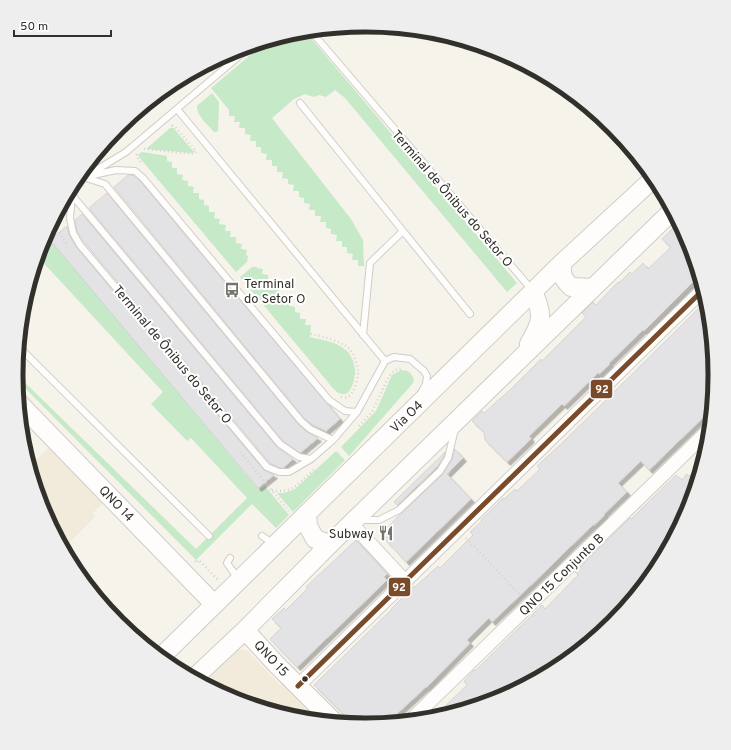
<svg xmlns="http://www.w3.org/2000/svg" width="731" height="750" font-family="Overpass,sans-serif">
<style>
.commercial{fill:#f2ebdb}
.green{fill:#c6e9c8}
.building{fill:#e3e2e5;stroke:#d6d4d3;filter:url(#shadow)}
.lines{fill:none;stroke-linecap:round;stroke-linejoin:round}
.service-casing{stroke:#cfcdc7;stroke-width:8}
.minor-casing{stroke:#cfcdc7;stroke-width:15}
.secondary-casing{stroke:#cfcdc7;stroke-width:20}
.path{stroke:#d4d4d0;stroke-width:2.5;stroke-dasharray:1 3;stroke-linecap:butt}
.service{stroke:#fefdfc;stroke-width:6}
.minor{stroke:#fefdfc;stroke-width:13}
.secondary{stroke:#fefdfc;stroke-width:18}
.bus-1-casing{stroke:#fff;stroke-width:8}
.bus-1{stroke:#7a4b2a;stroke-width:5}
.bus-dot{fill:#31302a;stroke:#fff;stroke-width:1.5}
.labels{text-anchor:middle;stroke-width:4;stroke-linejoin:round;paint-order:stroke}
.street-label{font-size:13px;fill:#31302a;stroke:#fff}
.poi-label{font-size:13px;fill:#31302a;stroke:#fff;text-anchor:start}
.rim{fill:none;stroke:#31302a;stroke-width:5}
.line-badge{stroke:#fff;stroke-width:1.5}
.badge-label{font-size:11px;text-anchor:middle;font-weight:bold;fill:#fff}
</style>
<defs>
<filter id="shadow"><feDropShadow dx="3.5" dy="3.5" stdDeviation="0" flood-color="#0004"/></filter>
</defs>
<rect width="100%" height="100%" fill="#f6f3eb"/>
<path class="commercial" d="M50,446L104,502L93,513L95,517L64,548L43,509L30,466Z
M238,649L245,650L248,651L252,655V656L280,685L283,683L321,720L297,718L232,698L202,682Z"/>
<path class="green" d="M305,31L517,283L507,292L345,98L335,90L326,97L319,95L314,97L305,94L294,99L272,118L282,131L351,219L363,240L364,266H358V260H352L353,254L347,253V247H342V241H336L337,235L331,234V229L326,228V222H320L321,216H315V210H309L310,204L304,203V198L299,197V191H293L294,185L288,184V179L282,178L283,172H277V166H272V160H266L267,154L261,153V147H256V141H250L251,135L245,134V128H239L240,122H234L235,116H229V110L211,88L266,42L298,32Z
M212,93L219,102L218,131L216,132H214C208,125 196,115 197,106Z
M170,128H174L175,130L194,152L192,153L146,149Z
M142,152L167,156V161L172,162V168H177V174L183,175L182,180L188,181V186L194,187L193,193H199V199L204,200V205L209,206V212H215L214,218L220,219L219,224L226,225L225,231H231L230,237H236V243L242,244L241,249L247,250L246,255L248,256L247,262L236,272L139,157L138,155Z
M53,222L54,225L57,238L52,242L259,490L265,486L289,515L276,528L252,504L196,560L16,379V374L196,549L247,498L191,438L187,441L151,404L163,392L38,257L43,241Z
M252,267H257V268L263,269L262,274L268,275V281L273,282V287L279,288V294H284V300L290,301L289,306L295,307V312L300,313V319H306L305,325H311L310,337C321,340 334,341 343,348C351,353 355,363 355,372C355,379 351,396 342,394C338,394 335,390 332,387L240,277Z
M401,370L408,371L412,375L414,381L413,383L349,456L341,447L376,411L392,375Z
M336,451L345,460L293,512L277,493H284L295,489Z"/>
<path class="building" d="M128,175H133L140,181L340,419L326,431L313,425L304,418L114,187Z
M107,193L298,424L307,432L318,438L300,453L283,441L89,208Z
M82,214L277,447L293,459L283,468H280L270,463L84,242L77,231L75,220Z
M67,226L69,235L77,248L264,470L274,475L258,488L50,240Z
M674,227L681,235L682,233L686,237L688,241L699,276L644,331L643,330L609,363L610,364L599,374L598,373L564,406L562,404L529,436L531,439L507,462L485,440L484,432L472,421L482,411L484,413L511,389L541,359L542,361L586,317L582,313L593,302L596,305L618,282L619,283L630,272L632,274L643,263L648,269L671,247L662,239Z
M706,301L708,307L715,375L712,409L649,470L641,461L618,483L627,492L604,514L605,515L594,525H593L571,546L549,568L492,622L489,618L467,640L470,643L426,688V687L388,722L365,724L352,723L314,685L392,609V608L414,586L415,587L438,566L440,568L473,535L470,532L482,521L481,520L503,498L504,499L515,489L517,491L540,469L537,466L560,445L604,402Z
M455,449L463,458L447,474L471,499L406,562L381,535L399,515L402,513L443,474L452,460Z
M445,452L444,456L436,468L397,505L394,502Z
M702,463L688,509L656,569L612,622L559,666L499,698L433,718L467,685L464,681L474,670L475,671L542,605L545,609L578,575L575,572L630,518L631,519L676,475L682,480L687,474L689,476Z
M356,540L387,574L384,577L387,580L297,667L270,639L281,628L272,619L284,608L286,610L308,588L306,587Z"/>
<g class="lines">
<g class="service-casing">
<path id="service" d="M311,31L532,290
M300,103L403,231
M177,109L385,361
M81,173L84,177L72,195L70,218L73,233L80,245L267,467L279,472H289L311,459L333,440L357,412L385,361L394,357L410,359L424,371L427,376L426,384L422,391
M90,174L126,152L251,46
M84,177L116,170L135,171L143,178L329,400L345,411L357,412
M86,178L105,184L301,421L310,429L333,440
M72,195L280,444L299,457L311,459
M363,335L370,263L403,231L470,314
M19,347L209,536
M362,520H379L399,510L440,471L448,458L455,429
M262,536L274,544
M230,558L227,563L234,573L240,578"/>
</g>
<g class="minor-casing">
<path id="minor" d="M352,524L405,581
M298,686L703,290
M411,720L710,429"/>
</g>
<g class="secondary-casing">
<path id="secondary" d="M562,263C561,275 563,279 571,287L593,288
M529,344C542,322 544,315 533,292
M19,403L214,604
M307,513L308,526L315,539L330,544
M245,630L275,663L333,721
M161,657L562,263L654,178
M194,678L245,630L330,544L672,211"/>
</g>
<path class="path" d="M144,149L194,154L196,151L194,149L176,128L172,126L170,127
M137,154C137,158 139,160 142,163
M56,217C55,228 61,237 68,245
M311,334C323,337 344,341 351,351C355,356 358,366 358,372C358,379 354,395 347,397C345,398 342,397 340,397
M17,382L23,389
M359,426L372,412L389,376C393,372 396,368 402,369
M240,452L289,511
M272,490C281,492 288,491 296,486L315,469
M466,538L521,596
M195,561L196,563L199,560L219,581"/>
<use href="#service" class="service"/>
<use href="#minor" class="minor"/>
<use href="#secondary" class="secondary"/>
<g class="bus-1-casing">
<path id="bus-1" d="M298,686L703,290"/>
</g>
<use href="#bus-1" class="bus-1"/>
</g>
<defs>
<g id="bus-bare" transform="scale(1.2)"><path d="M-5-6H5V4H4V6H2V4H-2V6H-4V4H-5ZM-3.5-4V0h7V-4ZM-3.5 1.2v1.5H-2V1.2ZM2 1.2v1.5H3.5V1.2Z" fill="#76746e" stroke="#fff" stroke-width="2.5" paint-order="stroke"/></g>
<g id="restaurant-bare" transform="scale(1.2)"><path d="M-5-6h1v4h1v-4h1v4h1v-4h1v5L-1.5 .5V6h-2V.5L-5-1ZM5-6V6H3V1.5H1.5Q1.5-4 5-6Z" fill="#76746e" stroke="#fff" stroke-width="2.5" paint-order="stroke"/></g>
</defs>
<g fill-rule="evenodd">
<use href="#bus-bare" x="232" y="290"/>
<use href="#restaurant-bare" x="386" y="533"/>
</g>
<circle class="bus-dot" cx="305" cy="679" r="3.5"/>
<g class="labels">
<g class="street-label">
<text transform="translate(453 198) rotate(49)" y="5">Terminal de Ônibus do Setor O</text>
<text transform="translate(173 354) rotate(50)" y="5">Terminal de Ônibus do Setor O</text>
<text transform="translate(406 416) rotate(-44)" y="5">Via O4</text>
<text transform="translate(117 503) rotate(46)" y="5">QNO 14</text>
<text transform="translate(561 574) rotate(-44)" y="5">QNO 15 Conjunto B</text>
<text transform="translate(272 658) rotate(47)" y="5">QNO 15</text>
</g>
<g class="poi-label">
<text x="244" y="288">Terminal<tspan x="244" dy="15">do Setor O</tspan></text>
<text x="374" y="538" text-anchor="end">Subway</text>
</g>
</g>
<path d="M0 0H731V750H0ZM365 32H366A342 342 0 0 1 708 374V376A342 342 0 0 1 366 718H365A342 342 0 0 1 23 376V374A342 342 0 0 1 365 32Z" fill="#efeeee" fill-rule="evenodd"/>
<path class="rim" d="M365 32H366A342 342 0 0 1 708 374V376A342 342 0 0 1 366 718H365A342 342 0 0 1 23 376V374A342 342 0 0 1 365 32Z"/>
<g class="line-badge">
<rect x="590" y="379" width="23" height="20" rx="4" fill="#7a4b2a"/>
<rect x="388" y="577" width="23" height="20" rx="4" fill="#7a4b2a"/>
</g>
<g class="badge-label">
<text x="602" y="393">92</text>
<text x="399" y="591">92</text>
</g>
<path d="M14 30v6h97v-6" fill="none" stroke="#31302a" stroke-width="2"/>
<text x="20" y="30" font-size="12" fill="#31302a" stroke="#ffffff" stroke-width="3" paint-order="stroke">50 m</text>
</svg>
